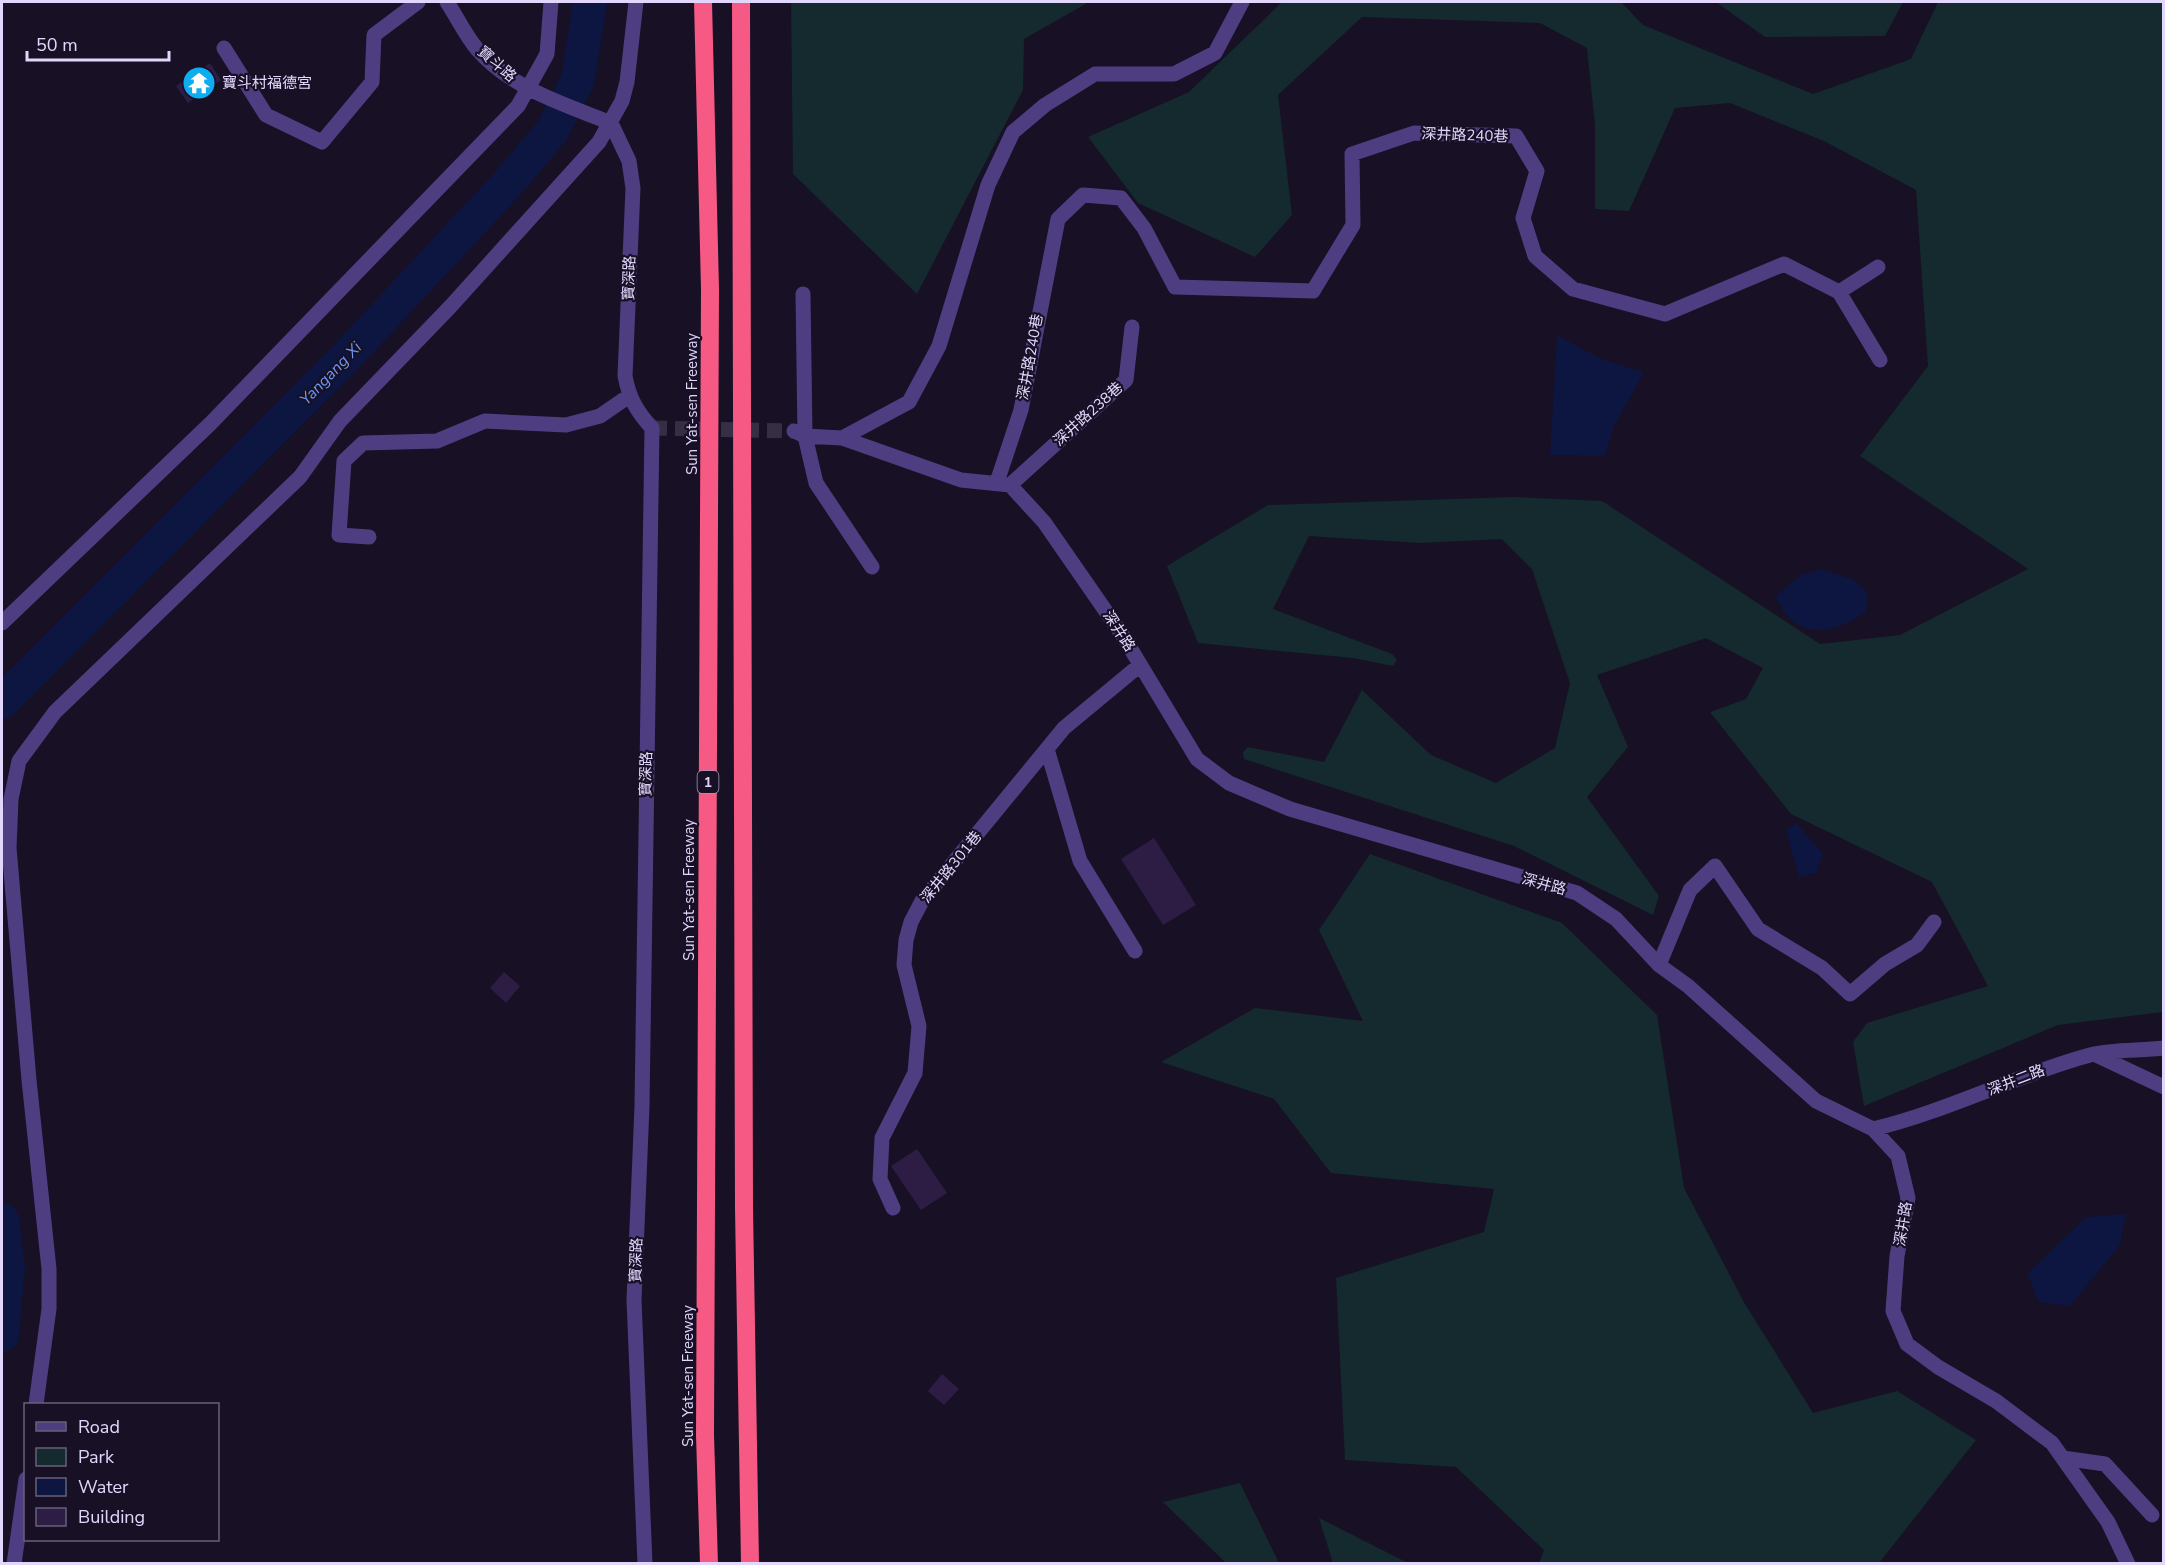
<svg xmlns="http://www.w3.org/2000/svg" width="2165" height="1565" font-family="'Nunito Sans','Noto Sans TC',sans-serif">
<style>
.green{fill:#142a2e}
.water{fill:#0d1641}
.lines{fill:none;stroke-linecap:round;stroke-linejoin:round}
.river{stroke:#0d1641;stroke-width:34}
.building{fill:#2d1d44}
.minor-tunnel{stroke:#362e45;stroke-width:15;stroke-dasharray:15 8;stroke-linecap:butt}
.minor{stroke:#4e3e81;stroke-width:15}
.highway{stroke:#f55984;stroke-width:18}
.labels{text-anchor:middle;stroke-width:4.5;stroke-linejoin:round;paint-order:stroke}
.shield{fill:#181025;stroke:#a59bbc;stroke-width:1.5}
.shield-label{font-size:14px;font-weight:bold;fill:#e2d6fd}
.street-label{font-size:15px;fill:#e2d6fd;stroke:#181025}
.poi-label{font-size:15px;fill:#e2d6fd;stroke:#181025;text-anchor:start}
.water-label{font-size:16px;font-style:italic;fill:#6b99f6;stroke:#181025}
</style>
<rect width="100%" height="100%" fill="#181025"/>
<path class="green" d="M791,2H1089L1024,39L1023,90L917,294L793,174Z
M1282,2H1621L1643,25L1813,94L1911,59L1938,2H2163V1012L2058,1025L1864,1106L1853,1042L1867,1023L1988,986L1932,882L1791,814L1710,712L1746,699L1763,668L1706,638L1597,675L1628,747L1587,797L1659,896L1653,915L1514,846L1244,759L1243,752L1248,747L1324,762L1362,690L1431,755L1496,783L1555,748L1570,683L1532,569L1502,539L1420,543L1309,536L1273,609L1392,654L1397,660L1393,666L1353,658L1198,643L1167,566L1268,505L1515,497L1602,501L1820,644L1900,635L2028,569L1860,456L1928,366L1916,190L1824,141L1730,103L1675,108L1629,211L1595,209V125L1587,48L1540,23L1362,17L1278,95L1292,215L1255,257L1138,203L1088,137L1189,92Z
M1716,2H1903L1885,36L1765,37Z
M1370,854L1562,923L1657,1015L1684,1188L1745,1304L1813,1413L1897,1391L1976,1440L1879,1563H1539L1544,1550L1456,1467L1345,1460L1336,1278L1484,1232L1494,1189L1331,1173L1274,1099L1161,1062L1255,1008L1363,1021L1319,930Z
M1240,1483L1279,1563H1226L1163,1502Z
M1319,1518L1408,1563H1333Z"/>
<path class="water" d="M1557,335L1601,359L1644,372L1613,428L1605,456L1550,455Z
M1821,569L1854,580L1868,593L1866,611C1835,636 1792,641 1776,596L1801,575Z
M1796,823L1823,854L1816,873L1799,877L1786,830Z
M2126,1214L2120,1245L2070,1306L2039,1302L2027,1274L2086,1217Z"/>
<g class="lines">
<path class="river" d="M2,702L346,357L508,183L552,131L578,79L590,2
M2,1220L8,1266L2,1335"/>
</g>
<path class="building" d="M210,63L221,80L188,103L176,86Z
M1154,838L1196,905L1163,925L1121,859Z
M504,972L520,986L506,1003L490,988Z
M917,1149L947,1193L921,1210L891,1166Z
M942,1374L959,1389L944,1405L928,1391Z"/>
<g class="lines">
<path class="minor-tunnel" d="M652,428L794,431"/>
<path class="minor" d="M447,2C457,17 465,35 477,49C512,89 564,104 611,123
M224,48L266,115L322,142L372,82L374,35L418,2
M611,123L629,161L633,188L625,376C629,398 637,412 652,428L642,1106L634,1300L645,1564
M1839,292L1878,267
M803,294L805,436L816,483L872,567
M794,431L805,436L842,438L961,480L1010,485L1044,522L1123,636L1197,759L1229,783L1290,809L1577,893L1616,919L1659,965L1688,986L1816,1101L1873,1129L1898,1156L1908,1198L1897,1256L1893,1311L1907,1344L1938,1367L1996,1401L2052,1443L2108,1522L2128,1564
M842,438L909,402L939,346L988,185L1013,132L1045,105L1095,74H1174L1215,53L1242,2
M997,482L1021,410L1058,219L1083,195L1121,198L1144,228L1175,287L1313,291L1353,225L1352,154L1414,133L1516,136L1537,171L1523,218L1535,256L1573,289L1665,314L1784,264L1839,292L1880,360
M1010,485L1126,380L1132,327
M369,537L339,535L344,461L363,443L437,441L485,421L566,425L600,416L629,396
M2,623L211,423L518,106L547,54L551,2
M1047,749L1080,861L1135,951
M1659,965L1690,890L1715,866L1758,929L1822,968L1850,994L1885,964L1917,945L1934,922
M2096,1055L2164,1087
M1873,1129C1948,1111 2016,1075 2090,1055C2113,1049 2140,1051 2164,1048
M893,1208L880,1179L882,1138L915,1073L919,1026L904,965L906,940L911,922L922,901L1064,728L1140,665
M36,1404L49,1309V1269L29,1080L9,848L11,799L19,761L55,712L300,477L340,421L450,307L599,142L622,101L627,82L636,2
M2063,1458L2105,1464L2152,1515
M14,1564L26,1479"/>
<path class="highway" d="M703,2L710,289L705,1435L709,1564
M741,2L744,1208L750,1564"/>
</g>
<defs>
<g id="temple-disc" transform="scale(1.725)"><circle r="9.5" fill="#0eacf0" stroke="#181025"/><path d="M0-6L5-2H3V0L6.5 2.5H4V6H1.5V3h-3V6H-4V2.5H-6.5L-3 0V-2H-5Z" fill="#fff"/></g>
</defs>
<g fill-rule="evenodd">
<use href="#temple-disc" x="199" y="83"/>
</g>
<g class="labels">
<rect class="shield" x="697.5" y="771" width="21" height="22" rx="4.5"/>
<g class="shield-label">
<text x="708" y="787">1</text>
</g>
<g class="street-label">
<text transform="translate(497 64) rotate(41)" y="5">寶斗路</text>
<text transform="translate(1465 135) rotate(2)" y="5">深井路240巷</text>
<text transform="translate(629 278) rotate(-88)" y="5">寶深路</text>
<text transform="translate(1030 357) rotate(-80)" y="5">深井路240巷</text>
<text transform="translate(692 404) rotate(-90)" y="5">Sun Yat-sen Freeway</text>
<text transform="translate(1088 414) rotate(-42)" y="5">深井路238巷</text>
<text transform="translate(1119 631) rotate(57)" y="5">深井路</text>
<text transform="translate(646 774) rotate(-89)" y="5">寶深路</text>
<text transform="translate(951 867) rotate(-51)" y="5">深井路301巷</text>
<text transform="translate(1544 884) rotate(15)" y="5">深井路</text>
<text transform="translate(689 890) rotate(-90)" y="5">Sun Yat-sen Freeway</text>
<text transform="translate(2016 1080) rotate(-21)" y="5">深井二路</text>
<text transform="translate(1903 1224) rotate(-81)" y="5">深井路</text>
<text transform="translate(636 1260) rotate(-88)" y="5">寶深路</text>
<text transform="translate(688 1376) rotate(-90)" y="5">Sun Yat-sen Freeway</text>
</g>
<g class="poi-label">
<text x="222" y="88">寶斗村福德宮</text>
</g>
<g class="water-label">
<text transform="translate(330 373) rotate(-46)" y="6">Yangang Xi</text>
</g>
</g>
<rect width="2165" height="1565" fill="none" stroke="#e2d6fd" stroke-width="6"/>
<rect x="24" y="1403" width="195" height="138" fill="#181025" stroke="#695f7b" stroke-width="1.5"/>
<rect x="36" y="1422" width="30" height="9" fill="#4e3e81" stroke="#695f7b" stroke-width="1.5"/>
<text x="78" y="1433" font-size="18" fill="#e2d6fd">Road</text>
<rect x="36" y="1448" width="30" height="18" fill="#142a2e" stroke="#695f7b" stroke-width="1.5"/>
<text x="78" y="1463" font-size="18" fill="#e2d6fd">Park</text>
<rect x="36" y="1478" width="30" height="18" fill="#0d1641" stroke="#695f7b" stroke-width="1.5"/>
<text x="78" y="1493" font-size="18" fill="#e2d6fd">Water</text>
<rect x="36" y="1508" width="30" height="18" fill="#2d1d44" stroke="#695f7b" stroke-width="1.5"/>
<text x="78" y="1523" font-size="18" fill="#e2d6fd">Building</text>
<path d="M27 51v9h142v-9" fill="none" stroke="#e2d6fd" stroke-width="3"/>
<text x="36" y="51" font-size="18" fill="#e2d6fd" stroke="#181025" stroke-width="4.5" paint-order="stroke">50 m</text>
</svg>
